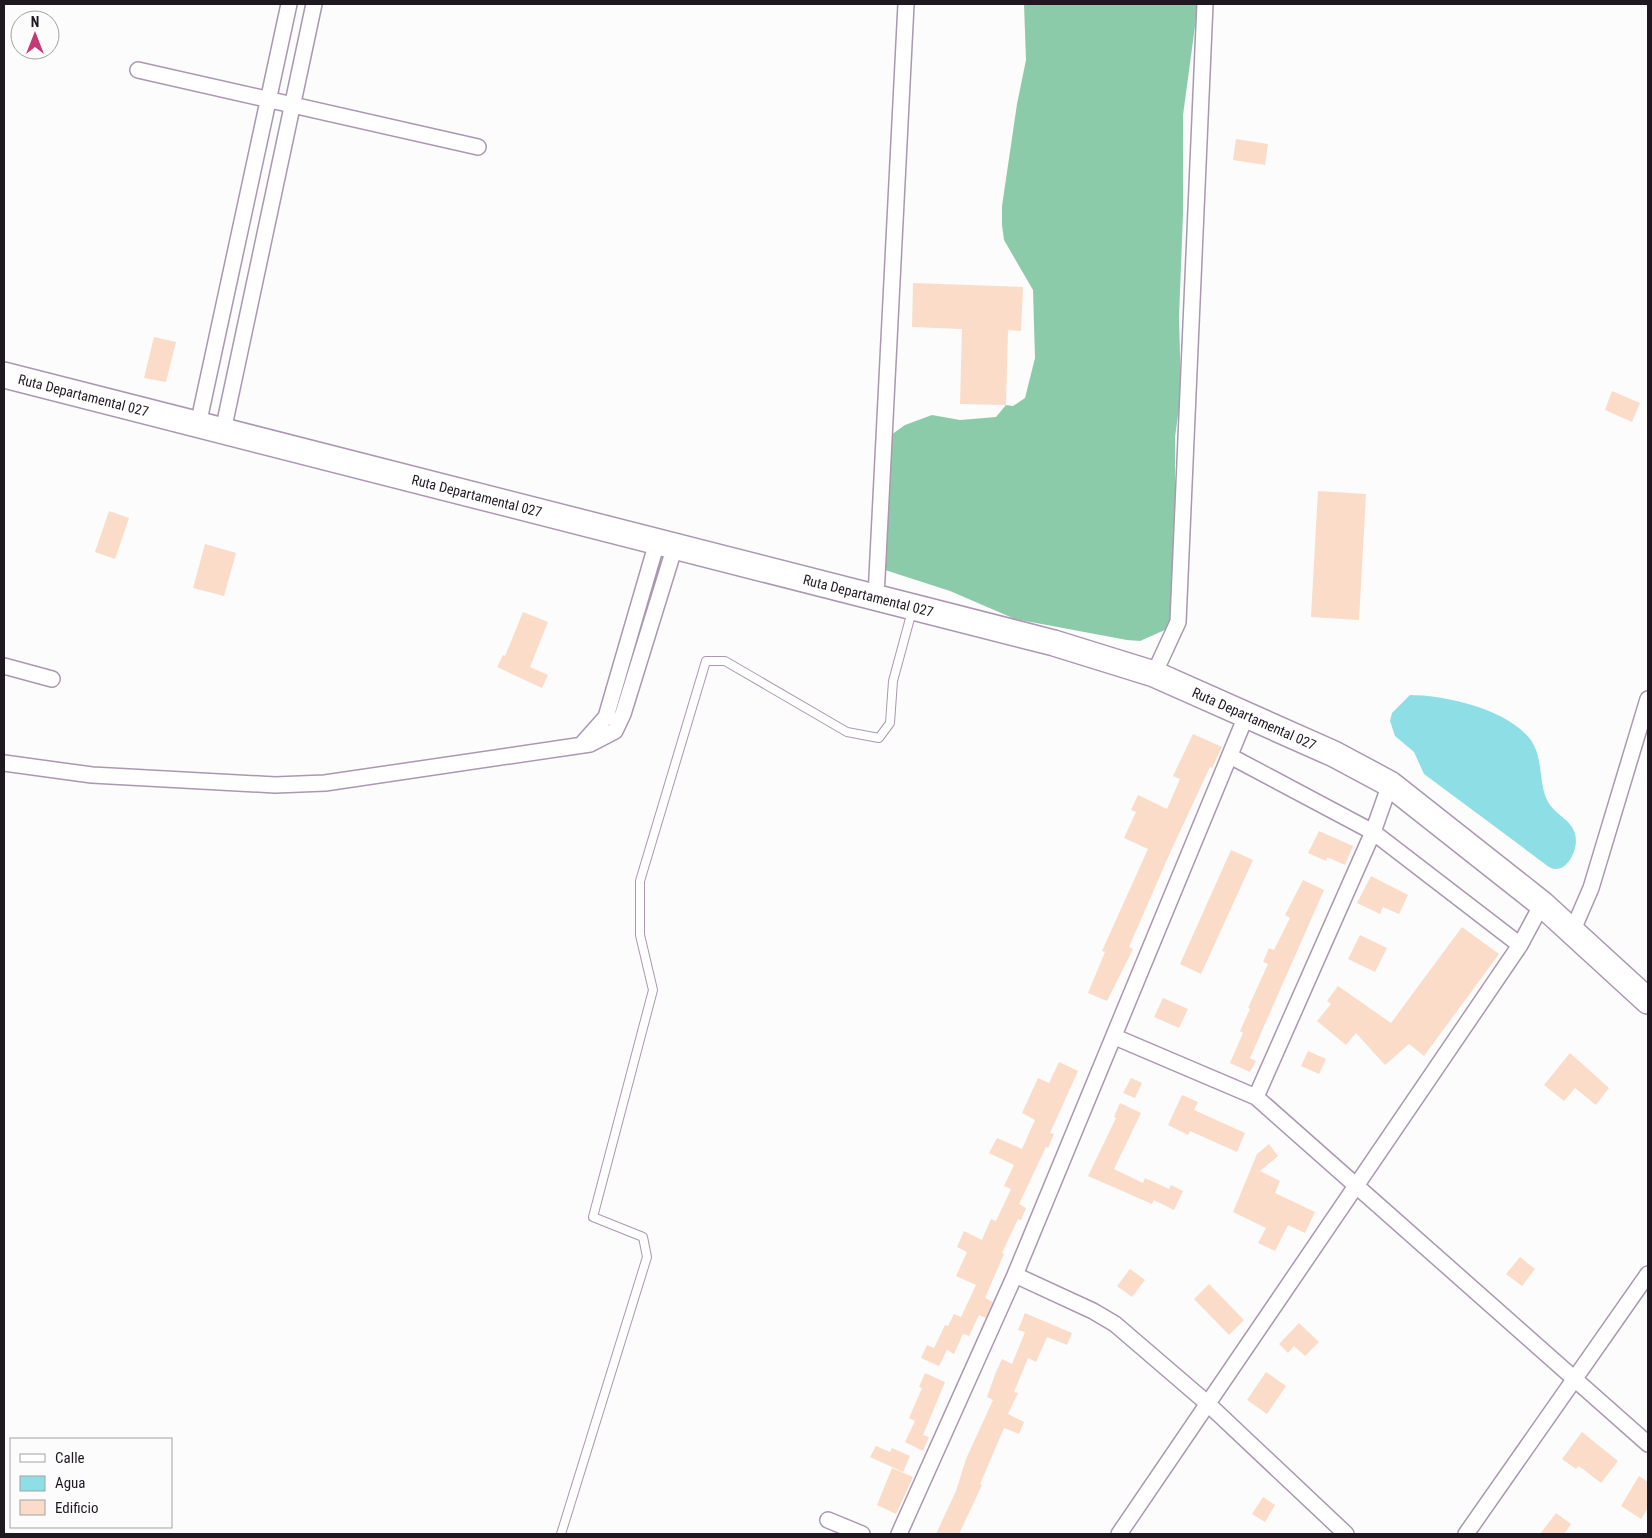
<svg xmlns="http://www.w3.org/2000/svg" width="1652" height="1538" font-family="'Roboto Condensed',sans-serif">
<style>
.forest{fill:#8ccbaa}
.water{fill:#8edfe5}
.building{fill:#fbdcc8}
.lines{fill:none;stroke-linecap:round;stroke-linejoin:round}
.service-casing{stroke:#ab97b1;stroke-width:10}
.minor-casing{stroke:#ab97b1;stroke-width:18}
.primary-casing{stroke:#ab97b1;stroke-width:28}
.service{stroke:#fff;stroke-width:8}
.minor{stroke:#fff;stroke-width:15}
.primary{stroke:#fff;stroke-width:25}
.labels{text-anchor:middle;stroke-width:4.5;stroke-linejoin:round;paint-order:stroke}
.street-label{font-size:14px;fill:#1f1821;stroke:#fbfcfb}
</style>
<rect width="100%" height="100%" fill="#fbfcfb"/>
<path class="forest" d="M1024,4H1198L1183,115V214L1179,317L1181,394L1175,437V514L1179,559L1173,616L1167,629L1140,641L1127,640L1015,619L950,591L882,569L873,530L874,469L876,455L881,442L905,425L932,415L960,420L996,417L1006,405L1013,406L1025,398L1035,358L1033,290L1004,240L1002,225V206L1017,104L1026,60Z"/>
<path class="water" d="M1410,695C1447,695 1522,712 1536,750C1543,769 1539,789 1550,805C1557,815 1572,821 1575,834C1579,845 1570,870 1555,869C1552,869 1547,866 1545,864L1424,774L1414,752L1395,736L1390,721L1392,713Z"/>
<path class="building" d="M1236,139L1268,144L1265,165L1233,160Z
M913,283L1023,287L1021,331L1008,330L1006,405L960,404L962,329L912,327Z
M154,337L176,342L166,382L144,378Z
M1612,391L1640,403L1632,422L1605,410Z
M1318,491L1366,494L1359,620L1311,617Z
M109,511L129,518L115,559L95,552Z
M205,544L236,553L224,596L193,588Z
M523,612L548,622L530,667L548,675L542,688L497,667L503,655L505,656Z
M1193,734L1222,747L1212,768L1210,767L1169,855L1129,947L1133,949L1107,1001L1088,993L1105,952L1102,951L1148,849L1124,838L1136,812L1131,810L1138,795L1167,809L1180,779L1173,776Z
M1319,831L1353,846L1345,865L1327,857L1326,861L1308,853Z
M1231,850L1253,860L1201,974L1180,964Z
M1371,876L1408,895L1399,914L1383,907L1380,914L1357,903Z
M1303,880L1324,890L1250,1058L1256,1061L1250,1072L1230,1063L1243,1033L1240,1031L1250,1009L1248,1008L1268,964L1263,962L1269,948L1274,950L1290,918L1285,915Z
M1462,927L1499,954L1424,1056L1409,1044L1385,1065L1356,1033L1346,1045L1317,1021L1331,1004L1327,1001L1338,986L1391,1023Z
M1360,935L1387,948L1375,972L1348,959Z
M1163,998L1188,1009L1179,1028L1154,1017Z
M1308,1051L1326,1059L1319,1074L1301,1066Z
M1570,1053L1609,1088L1596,1105L1575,1088L1564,1101L1544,1085Z
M1059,1062L1078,1071L1050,1133L1054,1134L1048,1148L1046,1147L1019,1204L1026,1208L1021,1220L1018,1219L1002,1253L1004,1254L985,1298L993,1302L986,1318L979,1315L969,1336L963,1334L954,1354L947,1350L939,1366L921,1358L927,1345L934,1348L945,1325L948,1326L954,1314L961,1317L976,1285L956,1276L967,1252L957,1247L964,1231L982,1240L991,1219L996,1221L1011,1189L1004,1186L1014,1165L989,1153L997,1138L1022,1149L1035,1120L1022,1113L1038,1078L1049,1083Z
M1131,1078L1142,1083L1135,1098L1123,1093Z
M1182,1095L1198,1102L1194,1110L1245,1133L1237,1152L1190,1131L1188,1135L1168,1125Z
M1120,1103L1141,1113L1114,1169L1143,1183L1145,1178L1169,1189L1171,1185L1183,1191L1174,1210L1154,1200L1152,1204L1088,1176L1116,1118L1114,1117Z
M1269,1144L1278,1156L1260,1171L1280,1181L1275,1193L1315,1212L1305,1233L1288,1225L1275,1251L1258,1243L1266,1228L1233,1212L1257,1154Z
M1520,1257L1535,1269L1522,1286L1506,1274Z
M1130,1269L1145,1280L1132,1297L1117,1286Z
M1209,1284L1244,1320L1229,1335L1194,1299Z
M1025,1313L1072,1333L1067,1345L1047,1337L1036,1362L1028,1358L1014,1392L1018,1393L1008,1414L1024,1422L1019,1434L1004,1428L980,1484L982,1485L959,1534H936L956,1491L966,1459L993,1400L987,1397L996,1372L1002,1359L1012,1364L1025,1332L1018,1330Z
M1299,1323L1319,1342L1305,1356L1294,1346L1288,1353L1279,1344Z
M1266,1372L1286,1386L1267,1414L1247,1400Z
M925,1373L945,1382L923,1435L929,1437L923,1451L905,1442L915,1421L909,1418L922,1388L919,1387Z
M1582,1432L1618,1461L1601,1483L1579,1466L1576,1469L1562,1459Z
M876,1446L890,1452L892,1448L910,1456L903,1472L870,1457Z
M892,1468L913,1477L896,1514L877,1505Z
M1639,1476L1648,1482V1508L1641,1519L1621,1506Z
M1263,1497L1275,1505L1265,1522L1252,1514Z
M1556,1513L1571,1524L1564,1534H1540Z"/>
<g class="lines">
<g class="service-casing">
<path id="service" d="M561,1534L647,1257L643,1237L593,1217L653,990L640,935V881L706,661H725L847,732L879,738L890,723L893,681L912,611"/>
</g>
<g class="minor-casing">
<path id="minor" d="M138,70L478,147
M198,425L289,4
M223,431L314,4
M876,597L906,4
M4,666L52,679
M1154,674L1178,622L1205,4
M582,744L606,717L657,542
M1230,756L1373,832L1520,945
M4,763L92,775L275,785L325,783L590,744L615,731L623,714L675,546
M1390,784L1373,832L1256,1097L1648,1444
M1572,932L1591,888L1648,699
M1115,1037L1256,1097
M1015,1275L1093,1311L1115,1324L1207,1403L1346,1534
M828,1520L862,1534
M899,1534L1015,1275L1246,716
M1119,1534L1520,945L1542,904
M1466,1534L1648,1274"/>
</g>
<g class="primary-casing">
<g id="primary">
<path id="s1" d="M4,375L1054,643L1154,674L1334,754L1390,784L1542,904L1648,1001"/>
</g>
</g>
<use href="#service" class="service"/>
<use href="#minor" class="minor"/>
<use href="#primary" class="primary"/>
</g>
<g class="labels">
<g class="street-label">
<text dy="5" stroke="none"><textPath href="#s1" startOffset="82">Ruta Departamental 027</textPath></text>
<text dy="5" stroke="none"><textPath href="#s1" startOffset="488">Ruta Departamental 027</textPath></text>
<text dy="5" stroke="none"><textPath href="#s1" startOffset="892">Ruta Departamental 027</textPath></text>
<text dy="5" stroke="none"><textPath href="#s1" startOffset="1298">Ruta Departamental 027</textPath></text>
</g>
</g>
<rect width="1652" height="1538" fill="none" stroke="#1f1821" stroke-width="10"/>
<rect x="10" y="1438" width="162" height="90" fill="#fbfcfb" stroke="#a3a1a4"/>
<rect x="20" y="1454" width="25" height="8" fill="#ffffff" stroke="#a3a1a4"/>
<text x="55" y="1463" font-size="15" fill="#1f1821">Calle</text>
<rect x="20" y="1476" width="25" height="15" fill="#8edfe5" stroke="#a3a1a4"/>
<text x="55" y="1488" font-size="15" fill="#1f1821">Agua</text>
<rect x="20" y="1500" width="25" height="15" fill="#fbdcc8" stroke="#a3a1a4"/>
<text x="55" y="1513" font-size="15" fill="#1f1821">Edificio</text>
<g transform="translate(35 35)"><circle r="24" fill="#fbfcfb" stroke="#a3a1a4"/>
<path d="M0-4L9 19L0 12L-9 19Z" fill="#c23975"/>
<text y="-8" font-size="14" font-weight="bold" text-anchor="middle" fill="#1f1821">N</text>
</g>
</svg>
